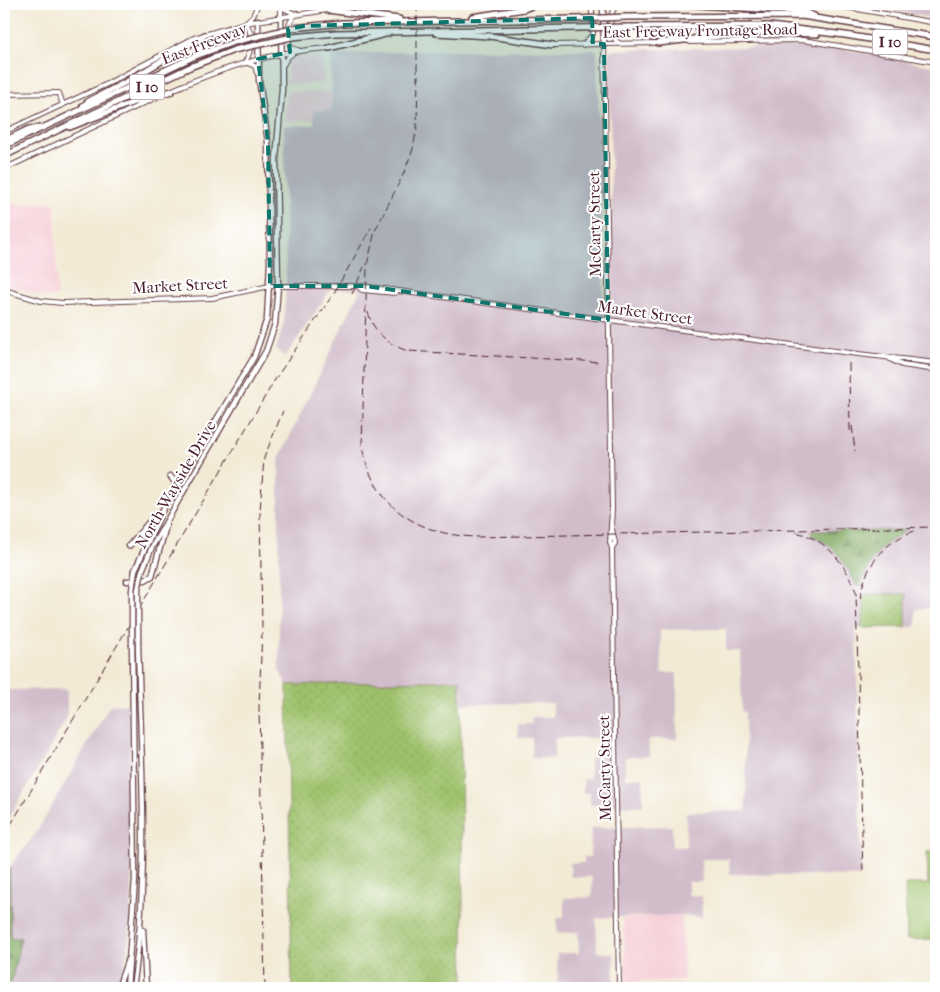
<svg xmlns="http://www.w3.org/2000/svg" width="940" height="992" font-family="'IM FELL French Canon',serif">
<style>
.built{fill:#f6cfd8}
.industrial{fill:#d1bdca}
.grass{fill:url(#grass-dots);stroke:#74704b}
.forest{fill:url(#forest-firs);stroke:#646345}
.park{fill:#9dc16b;stroke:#74704b}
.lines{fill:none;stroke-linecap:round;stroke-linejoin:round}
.secondary-casing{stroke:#633d44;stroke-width:6}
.primary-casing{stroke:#633d44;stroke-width:7}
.highway-casing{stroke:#633d44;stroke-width:8}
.secondary{stroke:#fff;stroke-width:4}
.primary{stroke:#fff;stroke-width:4.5}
.highway{stroke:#fff;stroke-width:5}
.rail{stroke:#4a1f2b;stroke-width:1;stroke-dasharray:8 4;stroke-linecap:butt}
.primary-bridge-casing{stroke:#633d44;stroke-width:7;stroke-linecap:butt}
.highway-bridge-casing{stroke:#633d44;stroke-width:8;stroke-linecap:butt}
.primary-bridge{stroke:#fff;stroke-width:4.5}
.highway-bridge{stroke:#fff;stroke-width:5}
.marked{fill:#0f766e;fill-opacity:0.2;stroke:#0f766e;stroke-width:4;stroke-dasharray:10 6;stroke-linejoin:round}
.labels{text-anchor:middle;stroke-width:4;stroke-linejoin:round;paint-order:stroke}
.shield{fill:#fff;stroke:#80626b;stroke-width:1}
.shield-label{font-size:15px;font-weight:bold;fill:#4a1f2b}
.street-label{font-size:16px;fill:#4a1f2b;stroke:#fff}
</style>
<defs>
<pattern id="grass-dots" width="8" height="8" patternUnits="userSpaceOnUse" patternTransform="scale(1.25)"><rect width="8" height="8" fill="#9dc16b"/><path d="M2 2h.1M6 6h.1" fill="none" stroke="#89a55d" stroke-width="1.8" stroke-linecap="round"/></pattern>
<pattern id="forest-firs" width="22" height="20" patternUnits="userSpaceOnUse" patternTransform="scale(1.25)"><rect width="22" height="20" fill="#7ea75f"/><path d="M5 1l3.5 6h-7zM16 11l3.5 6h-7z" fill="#69874f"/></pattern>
</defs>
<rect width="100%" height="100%" fill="#fff"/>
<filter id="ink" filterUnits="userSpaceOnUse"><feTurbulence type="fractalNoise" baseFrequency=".02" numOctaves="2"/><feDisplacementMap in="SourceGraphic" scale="10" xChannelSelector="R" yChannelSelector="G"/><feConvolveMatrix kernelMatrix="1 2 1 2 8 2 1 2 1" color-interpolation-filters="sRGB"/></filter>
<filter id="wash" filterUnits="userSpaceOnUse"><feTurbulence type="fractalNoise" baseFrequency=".0096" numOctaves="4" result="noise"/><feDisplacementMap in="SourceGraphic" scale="20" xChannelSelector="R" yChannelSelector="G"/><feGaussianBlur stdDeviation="1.12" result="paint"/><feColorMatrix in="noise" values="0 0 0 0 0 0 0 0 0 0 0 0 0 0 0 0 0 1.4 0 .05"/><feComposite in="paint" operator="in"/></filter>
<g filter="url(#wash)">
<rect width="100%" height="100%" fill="#f3ead5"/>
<path class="built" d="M302,57H323L324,83L287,84V64L290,59Z
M287,92H332V111L315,119L284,121Z
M53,203L55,205L57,296L46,297L4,284V204Z
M680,915L682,917L684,980L626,982L623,918Z"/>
<path class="industrial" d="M859,4H936V19Z
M813,46L837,48L936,67V608L916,609V627L856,628L861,876L730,874L729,859H701L702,882H688V895L702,896V917L680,915L596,918L597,952L614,954V988L711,984V988H593V982H558L557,953H579L578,932L557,933V918H564V898L592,897V877H571L570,863H584V857H590L591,828L672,826V847H686V812L746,811L745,712H742L740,651H726V629L660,630L662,673H677V739H649V756L625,757V778H643V806L590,805V793H583V779L590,778V758L597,757V738H555L554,758H532V738H518V724H532V717H553V703L460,704L459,680L287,685L279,670V459L360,290L331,289L285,357L276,349L284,322L286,280L284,126L314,125V111L332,110L331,55L421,51L594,50L597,51L604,315H613L609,50Z
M67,689V718L4,826V690Z
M129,704L132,891L129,939L124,966L116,988H18L11,984L21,938H10V867L38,830L110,705Z
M751,984H811V988H751Z"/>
<path class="grass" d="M866,594H906V627L861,628L864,612L863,596Z
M460,680L464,988H292L287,685Z
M927,852H936V883H928Z"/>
<path class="forest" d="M906,530L884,546L871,561L860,586H856C847,564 836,546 813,536L812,531Z
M10,867V938H21L11,984L4,980V875Z"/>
<path class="park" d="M907,884H936V939L907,940L905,886Z"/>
</g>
<g filter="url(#ink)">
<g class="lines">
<g class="secondary-casing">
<path id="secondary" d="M281,4V16
M583,4L589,5L592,11L593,34L583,45
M618,4C608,10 608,37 619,43
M810,4L846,7L936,23
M281,7L293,13
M297,13C287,23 285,35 291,48L298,50
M690,42L803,40L936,62
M604,44L612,509L610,543L612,548
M553,45L660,43
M245,62C252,51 254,32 245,23L253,16L257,6
M247,63L255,66L257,73
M283,65L287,58L292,54
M170,91C221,68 273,51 329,48
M4,94L59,93L63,105
M4,132L105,85L194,38L245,23L327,10
M4,169L157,97
M359,287L362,290L395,293
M4,290L41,301L63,303L212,298L270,286H362L850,353L936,363
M890,359L902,365L936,370
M611,524L615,543L612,548L619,988"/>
</g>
<g class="primary-casing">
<path id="primary" d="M603,4L604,44
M170,476L175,482V488
M129,546L150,521L161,512
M135,570L162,511L254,357L267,319L270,263L268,142L259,80L258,20
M142,571L152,547L182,494L266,351L275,324L278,285L276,159L282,89L281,16
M127,581L145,580L152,576L166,526
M143,930L146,988
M118,988L128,959
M127,988L135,879L132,646
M133,988C150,874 141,759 138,644"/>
</g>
<g class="highway-casing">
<path id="highway" d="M684,4L804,12L814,16
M327,10L399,19
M472,17L524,9L537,4
M627,17L802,16L936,37
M627,27L770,26L845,35L936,50
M292,28L342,23L576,19
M436,33L489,36L553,45
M292,37L336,33L577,28
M658,43L754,32L817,34
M329,48L389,33
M83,106L89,101L128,81L205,35
M70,127L134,102L172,91
M4,141L29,129L40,128
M4,146L193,57L234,42
M4,156L190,67L234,50"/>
</g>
<use href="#secondary" class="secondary"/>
<use href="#primary" class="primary"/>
<use href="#highway" class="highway"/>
<path class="rail" d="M417,4V80
M418,75L417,127L413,149L403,175L375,231L367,265L362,446C373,507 418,535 476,537L936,527
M352,294L364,267
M368,312C373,332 389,345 408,351L601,362
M849,363L850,432
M852,426L855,451
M796,532C828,540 845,563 856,592L863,875
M860,599C864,566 885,540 917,530
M4,836L276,378L334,293L371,228
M265,988L259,707L262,629L260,511L264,458L283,411"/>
<g class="primary-bridge-casing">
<path id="primary-bridge" d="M138,644V590L142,571
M132,646V590L135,570"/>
</g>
<g class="highway-bridge-casing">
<path id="highway-bridge" d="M576,19L627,17
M577,28L627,27
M234,42L292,28
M234,50L292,37"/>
</g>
<use href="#primary-bridge" class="primary-bridge"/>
<use href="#highway-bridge" class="highway-bridge"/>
</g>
</g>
<path class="marked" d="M592,18L593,44H604L608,320L365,286H270L268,142L258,59L290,52L288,29L304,26Z"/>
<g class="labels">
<g class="shield">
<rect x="872.5" y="29.5" width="35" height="25" rx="4"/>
<rect x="129.5" y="74.5" width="35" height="25" rx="4"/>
</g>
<g class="shield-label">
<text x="890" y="47">I 10</text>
<text x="147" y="92">I 10</text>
</g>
<g class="street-label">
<text transform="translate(700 30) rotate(-1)" y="6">East Freeway Frontage Road</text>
<text transform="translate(204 43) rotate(-21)" y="6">East Freeway</text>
<text transform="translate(594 224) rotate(-91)" y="6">McCarty Street</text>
<text transform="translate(180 285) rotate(-3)" y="6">Market Street</text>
<text transform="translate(645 312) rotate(8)" y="6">Market Street</text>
<text transform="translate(175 484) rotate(-60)" y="6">North Wayside Drive</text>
<text transform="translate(604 768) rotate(-91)" y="6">McCarty Street</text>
</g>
</g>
<rect width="940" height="992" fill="none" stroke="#fff" stroke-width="20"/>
</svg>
